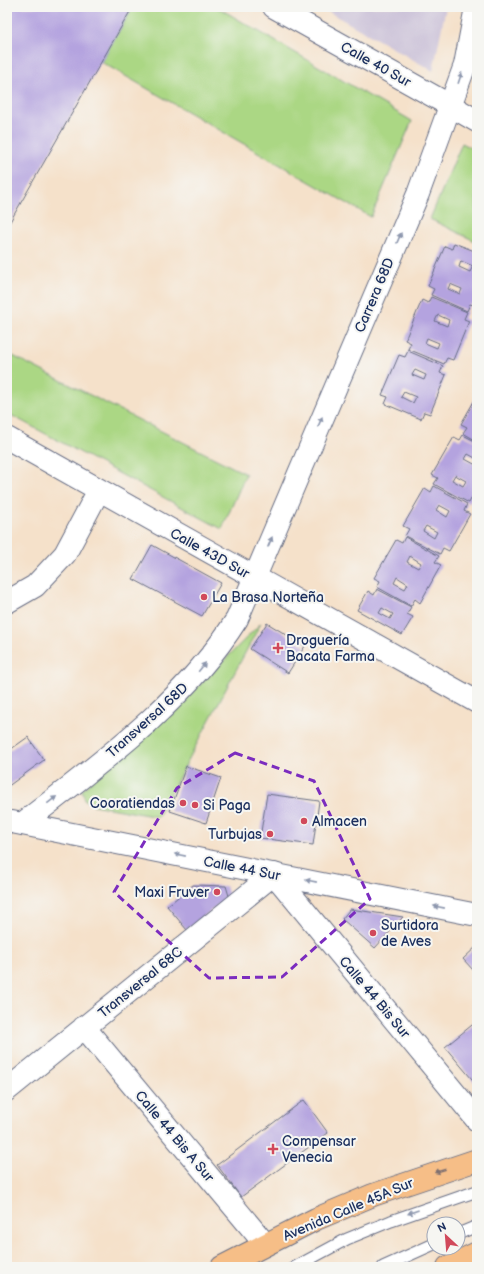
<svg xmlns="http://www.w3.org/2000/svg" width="484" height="1274" font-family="'Balsamiq Sans',sans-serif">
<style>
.industrial{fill:#c9bfd7}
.green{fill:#abd784;stroke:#638371}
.building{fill:#b4a3df;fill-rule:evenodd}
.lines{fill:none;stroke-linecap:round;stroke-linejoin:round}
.service-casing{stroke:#676d84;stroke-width:13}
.minor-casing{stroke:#676d84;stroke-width:24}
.tertiary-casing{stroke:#676d84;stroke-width:24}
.trunk-casing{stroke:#676d84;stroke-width:24}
.service{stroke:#fff;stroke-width:11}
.minor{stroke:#fff;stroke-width:22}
.tertiary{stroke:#fff;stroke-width:22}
.trunk{stroke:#f6be87;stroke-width:22}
.oneway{fill:#8d97ae}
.oneway2{fill:#7e6f70}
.marked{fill:none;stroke:#7b2cbf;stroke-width:3;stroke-dasharray:8 5;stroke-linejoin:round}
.poi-dot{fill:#d1495b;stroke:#f6f6f2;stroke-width:1.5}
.labels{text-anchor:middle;stroke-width:4;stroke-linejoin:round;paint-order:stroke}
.street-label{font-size:14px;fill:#1b2f5e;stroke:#f6f6f2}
.poi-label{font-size:14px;fill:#1b2f5e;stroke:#f6f6f2;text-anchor:start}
</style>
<rect width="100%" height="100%" fill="#f6f6f2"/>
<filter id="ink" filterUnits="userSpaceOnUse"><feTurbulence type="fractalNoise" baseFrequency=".025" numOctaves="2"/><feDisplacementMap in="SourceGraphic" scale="8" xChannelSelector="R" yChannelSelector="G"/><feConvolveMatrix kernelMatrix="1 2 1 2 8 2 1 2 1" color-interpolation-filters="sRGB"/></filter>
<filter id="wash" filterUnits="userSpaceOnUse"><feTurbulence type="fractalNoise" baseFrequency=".012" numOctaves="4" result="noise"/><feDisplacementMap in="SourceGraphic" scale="16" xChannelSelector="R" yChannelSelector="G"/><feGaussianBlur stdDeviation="0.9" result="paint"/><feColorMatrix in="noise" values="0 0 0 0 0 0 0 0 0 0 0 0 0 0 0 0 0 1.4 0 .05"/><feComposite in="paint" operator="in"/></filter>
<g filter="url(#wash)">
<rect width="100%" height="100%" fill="#f5e1ca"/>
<path class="industrial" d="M320,7H446L433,71Z"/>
<path class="green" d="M133,7H217L412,121L371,217L101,62Z
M462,143L477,151V242L430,219Z
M7,353L246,474L222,529L7,413Z
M261,623L158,817L93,805L85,800L82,790L179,706Z"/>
<g id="blocks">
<path class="building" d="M7,7L132,8L7,227Z
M454,243L477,252V304L476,306L470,304L467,311L431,295L434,289L428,286L445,246L452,249ZM461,261L473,266L470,272L459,267ZM450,284L462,289L460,294L448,289Z
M431,297L467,312L464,319L469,321L453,360L447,358L444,364L408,349L411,343L405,340L422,300L428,303ZM438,315L449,320L447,326L435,321ZM427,338L439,343L437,348L425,343Z
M408,351L443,366L440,373L446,375L430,414L424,412L421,419L385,404L388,397L382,395L399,355L405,357ZM415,370L426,375L424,380L412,375ZM404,392L416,397L413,403L401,397Z
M477,396V441L463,433L467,427L461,424Z
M463,435L477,442V459L468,454L465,459L476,465L477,463V499L472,497L469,503L434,484L438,478L432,475L454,437L460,440ZM455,475L466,481L463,486L452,480Z
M434,486L467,504L464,511L470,514L449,551L443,548L440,554L405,536L409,529L403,526L425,488L431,492ZM439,505L450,511L447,517L436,510ZM426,526L437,532L434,538L423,531Z
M405,537L439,556L435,562L441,565L420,603L415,599L411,606L377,587L380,581L374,578L396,540L402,543ZM410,556L421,563L418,568L407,562ZM397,577L408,584L405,589L394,583Z
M152,545L221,583L202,616L133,579Z
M377,589L411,607L407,614L413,617L402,635L357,610L368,591L374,595ZM382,608L393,614L390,619L379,613Z
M267,623L305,646L288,673L250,649Z
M28,737L44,760L7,787V752Z
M186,766L221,778L206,823L170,811Z
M267,794L319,801L313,845L260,838Z
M193,885L226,886L229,896L187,930L167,906Z
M350,909L403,917L375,948L342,919Z
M477,946V968L474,971L463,959Z
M477,1021V1085L445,1047Z
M304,1100L328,1133L241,1197L217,1165Z"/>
</g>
</g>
<g filter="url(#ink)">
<use href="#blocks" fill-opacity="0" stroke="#676d84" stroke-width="1"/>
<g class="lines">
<g class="service-casing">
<path id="service" d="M458,1234L477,1226
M295,1267L347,1239L391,1221L477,1191
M383,1267L434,1244"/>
</g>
<g class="minor-casing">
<path id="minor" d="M451,106L477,121
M7,438L477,702
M7,602L35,586L65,554L99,490
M84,1027L265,1244
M7,1090L274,874L477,1120"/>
</g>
<g class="tertiary-casing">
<path id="tertiary" d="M274,7L451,106
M12,822L477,915
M22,824C100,763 184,703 237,619L418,194L465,65L476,7"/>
</g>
<g class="trunk-casing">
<path id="trunk" d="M222,1267L316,1219L373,1195L477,1160
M448,1267L477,1253"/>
</g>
<use href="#service" class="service"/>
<use href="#minor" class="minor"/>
<use href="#tertiary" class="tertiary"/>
<use href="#trunk" class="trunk"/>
</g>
<defs><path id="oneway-solid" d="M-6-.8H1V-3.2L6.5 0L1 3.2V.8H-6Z"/></defs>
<g class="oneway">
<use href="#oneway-solid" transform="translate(460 78) rotate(-71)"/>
<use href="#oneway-solid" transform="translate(399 238) rotate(-67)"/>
<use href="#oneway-solid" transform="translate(320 422) rotate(-67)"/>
<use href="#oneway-solid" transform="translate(270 542) rotate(-67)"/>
<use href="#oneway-solid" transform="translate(202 667) rotate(-51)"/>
<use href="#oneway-solid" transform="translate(52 800) rotate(-38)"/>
<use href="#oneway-solid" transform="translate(180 855) rotate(-169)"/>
<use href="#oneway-solid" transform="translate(311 881) rotate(-169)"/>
<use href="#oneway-solid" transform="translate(439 907) rotate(-169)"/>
<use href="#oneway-solid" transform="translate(413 1212) rotate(160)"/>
</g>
<use class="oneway2" href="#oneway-solid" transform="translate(440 1171) rotate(162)"/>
</g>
<path class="marked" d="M235,753L314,781L370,899L282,977L209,978L114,892L177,788Z"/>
<g class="poi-dot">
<circle cx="204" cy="597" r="4"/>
<path d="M276 642h4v4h4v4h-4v4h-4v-4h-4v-4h4z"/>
<circle cx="183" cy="803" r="4"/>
<circle cx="195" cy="805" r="4"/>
<circle cx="304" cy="821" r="4"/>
<circle cx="270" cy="834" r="4"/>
<circle cx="217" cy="892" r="4"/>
<circle cx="373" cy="933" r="4"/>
<path d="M271 1143h4v4h4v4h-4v4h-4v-4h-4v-4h4z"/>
</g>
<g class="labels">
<g class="street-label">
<text transform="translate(376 64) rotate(29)" y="5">Calle 40 Sur</text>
<text transform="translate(374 295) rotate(-67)" y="5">Carrera 68D</text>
<text transform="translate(210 553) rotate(29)" y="5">Calle 43D Sur</text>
<text transform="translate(147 720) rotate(-42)" y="5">Transversal 68D</text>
<text transform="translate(242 868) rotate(11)" y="5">Calle 44 Sur</text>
<text transform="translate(140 982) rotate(-39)" y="5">Transversal 68C</text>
<text transform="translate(375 997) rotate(50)" y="5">Calle 44 Bis Sur</text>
<text transform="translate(175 1136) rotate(50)" y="5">Calle 44 Bis A Sur</text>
<text transform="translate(348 1209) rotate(-23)" y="5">Avenida Calle 45A Sur</text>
</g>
<g class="poi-label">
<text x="212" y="602">La Brasa Norteña</text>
<text x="286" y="645">Droguería<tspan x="286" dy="16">Bacata Farma</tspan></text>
<text x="175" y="808" text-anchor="end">Cooratiendas</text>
<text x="203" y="810">Si Paga</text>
<text x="312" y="826">Almacen</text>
<text x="262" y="839" text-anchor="end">Turbujas</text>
<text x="209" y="897" text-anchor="end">Maxi Fruver</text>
<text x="381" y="930">Surtidora<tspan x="381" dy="16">de Aves</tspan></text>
<text x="282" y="1146">Compensar<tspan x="282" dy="16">Venecia</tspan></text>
</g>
</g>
<rect width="484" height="1274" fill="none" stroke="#f6f6f2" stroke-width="24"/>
<g transform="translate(446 1236) rotate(334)"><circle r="19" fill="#f6f6f2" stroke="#9ea6b7"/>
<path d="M0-3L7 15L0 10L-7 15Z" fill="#d1495b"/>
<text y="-6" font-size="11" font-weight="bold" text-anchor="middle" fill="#1b2f5e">N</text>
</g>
</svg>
